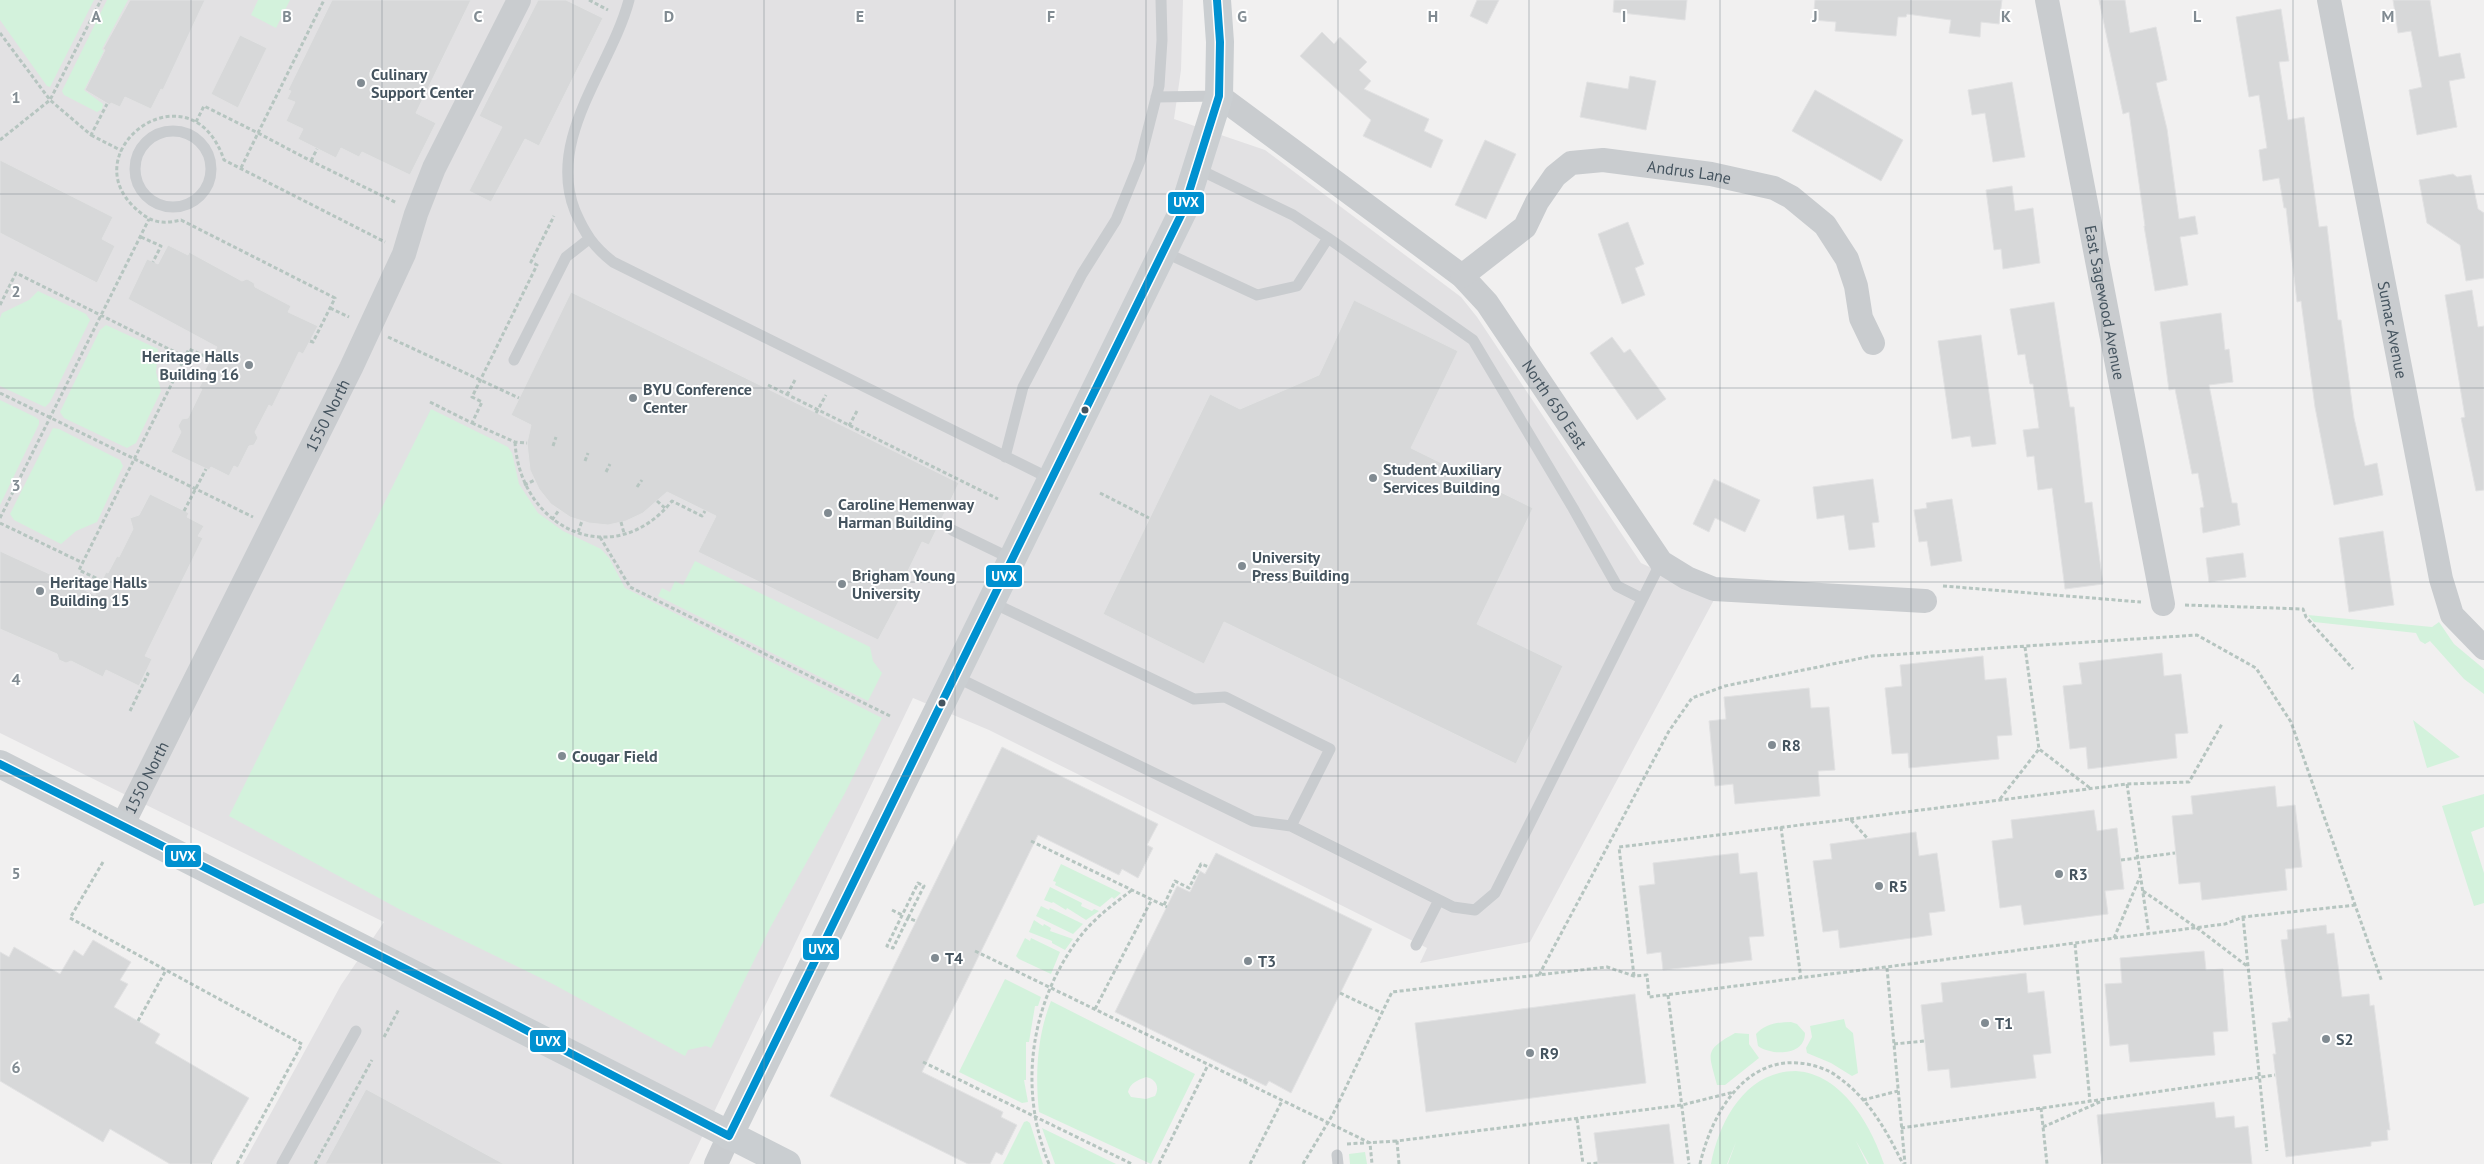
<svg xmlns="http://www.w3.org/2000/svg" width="2484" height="1164" font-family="'PT Sans',sans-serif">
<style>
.education{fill:#e2e1e3}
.green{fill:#d3f2dc;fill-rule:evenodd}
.building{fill:#d7d8d9;stroke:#e2e2e3}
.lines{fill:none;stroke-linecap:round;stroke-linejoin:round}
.path{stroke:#b6c5c0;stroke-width:3;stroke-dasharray:4 2.5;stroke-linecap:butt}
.lane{stroke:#c9cccf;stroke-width:11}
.street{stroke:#c9cccf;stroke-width:24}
.secondary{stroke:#caced1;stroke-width:28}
.bus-1-casing{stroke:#fff;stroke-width:11}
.bus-1{stroke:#0091d0;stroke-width:8}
.grid{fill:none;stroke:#818b92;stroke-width:1;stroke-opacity:0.55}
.poi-dot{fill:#818b92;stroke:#fff;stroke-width:2}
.bus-dot{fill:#45545f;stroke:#fff;stroke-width:2}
.labels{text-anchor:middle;stroke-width:4;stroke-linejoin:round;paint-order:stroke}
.poi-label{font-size:16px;font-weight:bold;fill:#45545f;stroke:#fff;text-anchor:start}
.street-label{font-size:16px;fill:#45545f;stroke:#fff}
.grid-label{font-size:16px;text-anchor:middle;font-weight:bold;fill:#818b92;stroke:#fff;stroke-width:4;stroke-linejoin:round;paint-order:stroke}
.line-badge{stroke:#fff;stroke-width:2}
.badge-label{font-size:14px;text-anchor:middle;font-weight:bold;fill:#fff}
</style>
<rect width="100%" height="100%" fill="#f1f0f0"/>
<path class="education" d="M0,0H1183L1181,70L1174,119L1265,150L1461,297L1477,317L1641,563L1715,598L1530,942L1420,963L1427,948L989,730L913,698L689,1164H243L341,985L384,922L0,733Z"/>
<path class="green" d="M0,0H94L50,87L47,86L0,20Z
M107,0H128L102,49L104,51L84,90L103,104L102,109L97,112L64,95L62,91Z
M258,0H290L276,28L251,15Z
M38,291L86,314L90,320L50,402L45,407L0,386V318L2,313L29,300Z
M106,325L158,349L156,372L161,391L136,443L127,448L64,418L60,412L100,330Z
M0,400L35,417L39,420V424L0,505Z
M431,409L508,447L512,453L519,484L538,513L563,531L601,549L609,558L625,588L882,718L845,793L770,928L711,1048L706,1046L688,1050L685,1056L551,983L399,909L229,816Z
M53,428L59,429L120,460L123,466L97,522L76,531L61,544L14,520L10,514Z
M695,561L870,647L873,661L882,673L868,701L658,596L662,588L670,592L675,581L683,585Z
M2308,615L2432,627L2439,622L2454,644L2484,669V694L2464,679L2430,641L2425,644L2420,641L2416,633L2314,622Z
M2413,720L2460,757L2427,768Z
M2484,794V827L2471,832L2484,873V903L2474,906L2442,806Z
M1061,864L1121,893L1114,899L1112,897L1100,907L1055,885L1056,882L1053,881Z
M1050,887L1082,903L1081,906L1092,911L1094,909L1099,911L1086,920L1067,908L1066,910L1053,902L1052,903L1044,900Z
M1041,906L1049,910L1050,908L1083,924L1073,934L1036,916Z
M1034,920L1043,926L1044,924L1051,928L1050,931L1073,939L1065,950L1052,943V941L1029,932Z
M1025,938L1030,941L1031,938L1060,952L1051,974L1019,959L1016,956Z
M1005,979L1041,997L1038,1006H1035L1029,1042H1026V1080H1024L1028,1102L1022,1103L959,1072Z
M1051,1001L1195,1074L1151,1164L1039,1112C1035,1074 1037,1036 1051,1001ZM1146,1077C1156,1079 1160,1087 1155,1096L1146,1099L1131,1097L1128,1092C1130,1083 1138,1080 1146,1077Z
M1844,1019L1846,1027L1853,1033L1858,1073L1852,1076L1831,1063L1807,1053L1806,1048L1812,1037L1810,1026Z
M1791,1022L1797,1024L1805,1033C1805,1056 1772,1056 1758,1046L1756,1034C1765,1024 1778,1022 1791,1022Z
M1735,1033L1749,1034V1044L1759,1058L1725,1085H1717C1709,1053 1703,1051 1735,1033Z
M1796,1071C1842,1074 1871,1125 1884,1164H1869L1856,1141L1867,1164H1728L1736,1142L1727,1164H1711C1719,1121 1746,1071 1796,1071Z
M1027,1121L1030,1123L1043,1164H1003L1024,1122Z
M1042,1128L1116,1164H1055Z
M1365,1152L1367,1164H1350L1349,1154Z"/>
<path class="building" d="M130,0H205L163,90L161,89L151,109L125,97L120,107L111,103L110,105L85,90L105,50L103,49Z
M332,0H471L416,113L436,123L410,175L362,152L359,157L341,148L336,158L298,139L303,129L286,121L295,102L287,99L291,91L288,90Z
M538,0H566L603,18L539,146L525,139L491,202L469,191L502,127L479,116Z
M1477,0H1499L1487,24L1470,16Z
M1614,0H1687L1685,20L1613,12Z
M1815,0H2002L1999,24L1981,22L1980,37L1949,33L1951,20L1907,14L1906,17H1898L1896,36L1835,31L1836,22L1813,20Z
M2099,0H2125L2130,33L2156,27L2167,80L2156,83L2167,129L2179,219L2195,216L2198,234L2180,237L2188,285L2155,291L2144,226H2145L2129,112L2123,114Z
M2393,0H2430L2439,57L2460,53L2465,78L2449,81L2457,127L2417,135L2409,90L2422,87L2411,31L2398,33Z
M2281,9L2289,61L2279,62L2288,120L2304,117L2319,227L2327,226L2338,320H2341L2354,418L2365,466L2377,463L2383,495L2334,505L2315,407L2301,301L2297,302L2286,208H2284L2279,178L2263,181L2259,150L2267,148L2259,95L2249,97L2236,17Z
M1322,32L1334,44L1340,37L1367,62L1359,70L1371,81L1364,89L1429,119L1424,131L1443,140L1431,168L1363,136L1371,120L1300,56Z
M240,35L267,48L238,108L211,94Z
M1630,76L1656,81L1646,130L1580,117L1587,82L1628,89Z
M2012,82L2025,157L1993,162L1985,113L1972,115L1968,90Z
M1815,90L1903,140L1881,181L1792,131Z
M1485,140L1516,154L1486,219L1455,205Z
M0,160L113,217L102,239L115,246L97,283L0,233Z
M2453,174L2457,177L2471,175L2478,209L2484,213V278L2466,281L2460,245L2427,223L2419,180Z
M2012,186L2015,211L2033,208L2040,263L2003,269L2001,249L1994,250L1986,190Z
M1628,222L1644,264L1635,268L1645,295L1622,304L1598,234Z
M168,245L188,255L189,252L242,281L247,279L254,283L255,287L291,306L288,312L318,326L303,354L299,352L272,407L269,405L255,432L258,438L254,445L249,446L238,468L234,466L229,476L211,467L209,470L171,452L181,432L178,426L182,419L188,418L202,389L199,388L208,371L205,370L217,347L128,299L147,259L158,264Z
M2472,290L2478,327L2484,326V490L2476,491L2461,418L2465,417L2445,295Z
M571,292L959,483L929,545L922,542L904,579L909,582L878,640L698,552L716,516L667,492L643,513L626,521L608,525L589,523L570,517L551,504L539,489L530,470L527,443L531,425L511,415Z
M1354,300L1458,351L1411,448L1533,508L1477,624L1563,666L1516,764L1224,622L1204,664L1103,614L1210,394L1240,409L1319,375Z
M2054,302L2070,407H2074L2085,503L2092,502L2103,584L2065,589L2052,488L2038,490L2034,456L2027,457L2023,430L2039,428L2033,384H2030L2025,354L2018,355L2010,309Z
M2221,313L2225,350L2229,349L2233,382L2209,385L2232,503H2237L2240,525L2203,533L2200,508L2204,507L2198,473L2192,474L2175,389L2169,390L2160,322Z
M1981,335L1996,444L1972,447L1970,436L1952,439L1938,341Z
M1612,337L1624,353L1630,349L1666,399L1637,420L1590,353Z
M1714,479L1760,500L1745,532L1715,518L1709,532L1693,524Z
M1873,479L1879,522L1872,523L1875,547L1849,550L1844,515L1817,519L1813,487Z
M150,494L189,513L187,517L204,526L198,536L203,538L145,656L152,659L139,686L106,670L103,677L71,661L66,663L59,660L57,654L0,629V551L95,595L106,572L108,573L117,556L119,557L133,529L130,518L139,515Z
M1952,499L1962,561L1931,566L1927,541L1919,542L1914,510L1927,508L1926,503Z
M2383,531L2394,605L2349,612L2339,538Z
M2243,553L2246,577L2209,582L2206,558Z
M2162,653L2164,676L2181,674L2188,733L2175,734L2177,758L2088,769L2086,747L2070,749L2063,686L2082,684L2079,663Z
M1983,656L1985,680L2006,678L2012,735L1997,736L1999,759L1909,768L1908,753L1892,754L1885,688L1902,686L1900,665Z
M1809,688L1811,708L1829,707L1835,770L1818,771L1820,796L1735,804L1733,784L1715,786L1709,721L1726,719L1724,697Z
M1002,747L1158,824L1147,845L1153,848L1138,878L1122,869L1119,875L1038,835L922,1072L1003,1112L1001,1117L1017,1125L1002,1155L996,1152L990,1164H968L830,1096Z
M2275,786L2277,807L2295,805L2302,867L2285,869L2287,890L2202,900L2200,882L2179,884L2172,816L2193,814L2191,796Z
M2094,810L2097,831L2117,828L2124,889L2105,891L2108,914L2024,925L2021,905L2000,908L1992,841L2013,838L2011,820Z
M1916,832L1919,856L1937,853L1945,911L1929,913L1932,935L1840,948L1838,930L1823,932L1813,861L1832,859L1830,844Z
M1216,853L1372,929L1291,1093L1269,1081L1266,1086L1115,1012L1177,886L1190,892L1200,871L1205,874Z
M1738,853L1740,874L1757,872L1764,936L1749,937L1752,960L1663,970L1661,952L1647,954L1639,886L1655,884L1653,863Z
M2326,925L2327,934L2334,933L2342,997L2369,994L2370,1006L2374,1005L2390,1130H2387L2388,1140L2371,1142V1146L2286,1157L2273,1054H2276L2272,1023L2288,1021V1018H2291L2281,940L2288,939L2287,930Z
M93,940L131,962L120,980L128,984L114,1007L160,1034L155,1043L249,1098L211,1164H170L110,1129L103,1142L0,1081V952L9,957L14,947L60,974L74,950L83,956Z
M2204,951L2206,970L2223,969L2228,1031L2213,1032L2215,1055L2130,1062L2128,1044L2110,1046L2105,984L2122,983L2120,958Z
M2026,973L2028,993L2044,991L2051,1053L2033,1055L2036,1078L1951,1088L1949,1069L1928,1071L1921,1005L1943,1002L1941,983Z
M1635,994L1646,1083L1426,1112L1415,1023Z
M366,1089L504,1164H325Z
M2214,1102L2216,1118L2234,1116L2235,1128L2248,1126L2252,1164H2102L2097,1115Z
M1669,1124L1674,1164H1598L1594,1133Z"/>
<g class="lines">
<path class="path" d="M589,0L608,10
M0,33L50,100L91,135L107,104
M196,122L204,106L258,133L324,0
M91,135L122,151
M0,140L50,100L101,0
M311,161L317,149
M241,168L258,133L311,161L397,203
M141,237L161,246L153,262
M0,305L16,273L185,357
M330,308L349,317
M388,337L519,398
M310,341L313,342L335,298L181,220C160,225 149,222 133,206C74,147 192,64 224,160L385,242
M768,385L998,499
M0,393L253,517
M787,395L795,380
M430,402L472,423L482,402L472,397L537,265L531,262L554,216
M816,413L826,395
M472,423L515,442L527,443
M849,426L857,411
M515,442C520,529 614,573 672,501L702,516L705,511
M553,446L556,437
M585,461L588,453
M606,472L610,464
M524,485L535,480
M637,487L642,480
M1100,493L1149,518
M657,501L666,509
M184,511L206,469
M0,518L149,219
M552,520L559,510
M621,522L624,533
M0,523L83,563
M578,532L582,521
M600,537L630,587L890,716
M102,581L79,570L189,349L211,359
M1943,586L2141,602
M2185,605L2303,609L2306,617L2353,669
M2025,647L2039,749L2090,788
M130,711L148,674L146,673
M2127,784L2149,934
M2000,799L2039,749
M1850,819L2127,784L2189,782L2222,724
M1781,827L1801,979
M1031,841L1167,907
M2121,860L2175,853
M103,862L70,918L302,1044L237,1164
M2143,891L2197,928L2247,966
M1164,905L1175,881L1189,888L1201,864L1209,867
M892,910L902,915
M2243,917L2267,1151
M908,918L924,886L918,883L887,946L893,948L908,918L916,921
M2114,938L2140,877
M2075,944L2090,1102
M975,951L1370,1143L1372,1164
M1887,968L1905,1164
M1539,975L1669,731L1692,698L1725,686L1872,656L2197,635L2256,668L2291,722L2382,982
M1634,976L1619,847L1850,819L1868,839
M1340,993L1382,1013
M1668,995L1689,1164
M1095,1009L1152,899
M138,1021L166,970
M384,1037L399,1009
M1894,1044L1925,1041
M923,1062L1132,1164
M1244,1082L1247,1077
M1863,1100L1898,1091
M2041,1108L2047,1164
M1577,1119L1583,1164
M2043,1127L2102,1101
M1901,1128L2275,1075
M1347,1144L1397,1141
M211,1164H212
M315,1164L372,1060
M1049,1164C1017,1087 1031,998 1083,933C1097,916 1115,903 1132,890
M1159,1164L1208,1065
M1250,1164L1282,1101
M1303,1164L1333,1114L1392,992L1607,967L1634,976L1647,975L1649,997L2225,924L2243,917L2356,905
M1399,1164L1397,1141L1682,1105L1734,1092
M1587,1164L1598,1163
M1700,1164C1711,1116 1743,1058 1799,1063C1812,1064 1828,1069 1838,1077C1870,1100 1886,1130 1903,1164"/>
<path class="lane" d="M629,0C611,68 546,138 575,211C585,234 593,246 613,262L1051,479
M1156,97L1219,96
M135 169a38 38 0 1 1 76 0a38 38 0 1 1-76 0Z
M1328,238L1473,340L1573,508L1617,586L1641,598
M1164,252L1257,295L1297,286L1328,238L1293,215L1198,169
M514,360L566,257L589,239
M1005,457L1023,387L1082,274L1116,220L1140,161L1159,86L1162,40L1161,0
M952,530L1012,559
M991,602L1194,699L1225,697L1330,749L1291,826
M954,676L1253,821L1291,826L1453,907L1475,910L1495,893L1661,562
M1416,945L1439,900
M1337,1155L1338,1164
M282,1164L356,1031"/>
<g class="street">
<path id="s1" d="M2047,0L2163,604"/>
<path id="s2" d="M2329,0L2441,579L2452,615L2484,648"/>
<path id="s3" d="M1219,96L1462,276L1487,303L1661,562L1687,578L1714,589L1925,601"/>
<path id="s4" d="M1462,276L1525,227L1537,202L1555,176L1571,163L1603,160L1711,174L1774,188L1791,197L1825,225L1847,259L1856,286L1861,318L1873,343"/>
<path id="s5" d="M122,826L351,368L404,254L416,214L434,168L519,0"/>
<path d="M716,1164L729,1136"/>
</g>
<path class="secondary" d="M0,764L787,1164
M729,1136L1183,211L1219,96L1220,42L1217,0"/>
<g class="bus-1-casing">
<path id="bus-1" d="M0,764L497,1015L729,1136
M729,1136L1183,211L1219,96L1220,42L1217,0"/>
</g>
<use href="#bus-1" class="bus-1"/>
</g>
<path class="grid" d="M191,0V1164M382,0V1164M573,0V1164M764,0V1164M955,0V1164M1146,0V1164M1338,0V1164M1529,0V1164M1720,0V1164M1911,0V1164M2102,0V1164M2293,0V1164M0,194H2484M0,388H2484M0,582H2484M0,776H2484M0,970H2484"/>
<g class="poi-dot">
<circle cx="361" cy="83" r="5"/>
<circle cx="249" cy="365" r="5"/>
<circle cx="633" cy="398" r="5"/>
<circle cx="1373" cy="478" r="5"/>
<circle cx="828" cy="513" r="5"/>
<circle cx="1242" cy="566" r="5"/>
<circle cx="842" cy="584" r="5"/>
<circle cx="40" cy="591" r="5"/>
<circle cx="1772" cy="745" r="5"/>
<circle cx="562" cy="756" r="5"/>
<circle cx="2059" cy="874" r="5"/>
<circle cx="1879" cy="886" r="5"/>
<circle cx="935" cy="958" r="5"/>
<circle cx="1248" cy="961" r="5"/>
<circle cx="1985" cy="1023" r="5"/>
<circle cx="2326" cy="1039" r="5"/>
<circle cx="1530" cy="1053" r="5"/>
</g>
<g class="bus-dot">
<circle cx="1085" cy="410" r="4.5"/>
<circle cx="942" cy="703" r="4.5"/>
</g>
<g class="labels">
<g class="poi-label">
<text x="371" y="80">Culinary<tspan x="371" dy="18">Support Center</tspan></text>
<text x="239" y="362" text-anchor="end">Heritage Halls<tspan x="239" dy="18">Building 16</tspan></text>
<text x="643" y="395">BYU Conference<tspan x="643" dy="18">Center</tspan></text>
<text x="1383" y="475">Student Auxiliary<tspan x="1383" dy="18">Services Building</tspan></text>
<text x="838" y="510">Caroline Hemenway<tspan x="838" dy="18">Harman Building</tspan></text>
<text x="1252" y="563">University<tspan x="1252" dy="18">Press Building</tspan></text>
<text x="852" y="581">Brigham Young<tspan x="852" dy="18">University</tspan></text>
<text x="50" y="588">Heritage Halls<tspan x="50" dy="18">Building 15</tspan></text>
<text x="1782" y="751">R8</text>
<text x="572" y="762">Cougar Field</text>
<text x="2069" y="880">R3</text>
<text x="1889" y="892">R5</text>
<text x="945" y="964">T4</text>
<text x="1258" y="967">T3</text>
<text x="1995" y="1029">T1</text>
<text x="2336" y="1045">S2</text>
<text x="1540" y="1059">R9</text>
</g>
<g class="street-label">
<text dy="6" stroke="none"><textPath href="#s4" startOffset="279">Andrus Lane</textPath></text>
<text dy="6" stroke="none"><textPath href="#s1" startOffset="308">East Sagewood Avenue</textPath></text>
<text dy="6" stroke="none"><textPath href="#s2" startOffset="336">Sumac Avenue</textPath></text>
<text dy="6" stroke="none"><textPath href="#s3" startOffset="461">North 650 East</textPath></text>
<text dy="6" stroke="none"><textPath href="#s5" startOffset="459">1550 North</textPath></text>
<text dy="6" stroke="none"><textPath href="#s5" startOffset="54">1550 North</textPath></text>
</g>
</g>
<g class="grid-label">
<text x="96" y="22">A</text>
<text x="287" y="22">B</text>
<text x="478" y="22">C</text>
<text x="669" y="22">D</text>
<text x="860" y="22">E</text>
<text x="1051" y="22">F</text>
<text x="1242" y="22">G</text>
<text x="1433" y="22">H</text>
<text x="1624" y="22">I</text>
<text x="1815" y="22">J</text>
<text x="2006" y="22">K</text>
<text x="2197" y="22">L</text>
<text x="2388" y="22">M</text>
<text x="16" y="103">1</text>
<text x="16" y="297">2</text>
<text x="16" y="491">3</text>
<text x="16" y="685">4</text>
<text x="16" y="879">5</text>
<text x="16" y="1073">6</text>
</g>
<g class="line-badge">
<rect x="1167" y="191" width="38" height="24" rx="5" fill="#0091d0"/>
<rect x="985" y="564" width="38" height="24" rx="5" fill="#0091d0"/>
<rect x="164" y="844" width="38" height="24" rx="5" fill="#0091d0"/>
<rect x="802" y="937" width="38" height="24" rx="5" fill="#0091d0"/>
<rect x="529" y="1029" width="38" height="24" rx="5" fill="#0091d0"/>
</g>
<g class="badge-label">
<text x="1186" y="207">UVX</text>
<text x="1004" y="581">UVX</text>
<text x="183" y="861">UVX</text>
<text x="821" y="954">UVX</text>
<text x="548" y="1046">UVX</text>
</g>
</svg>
